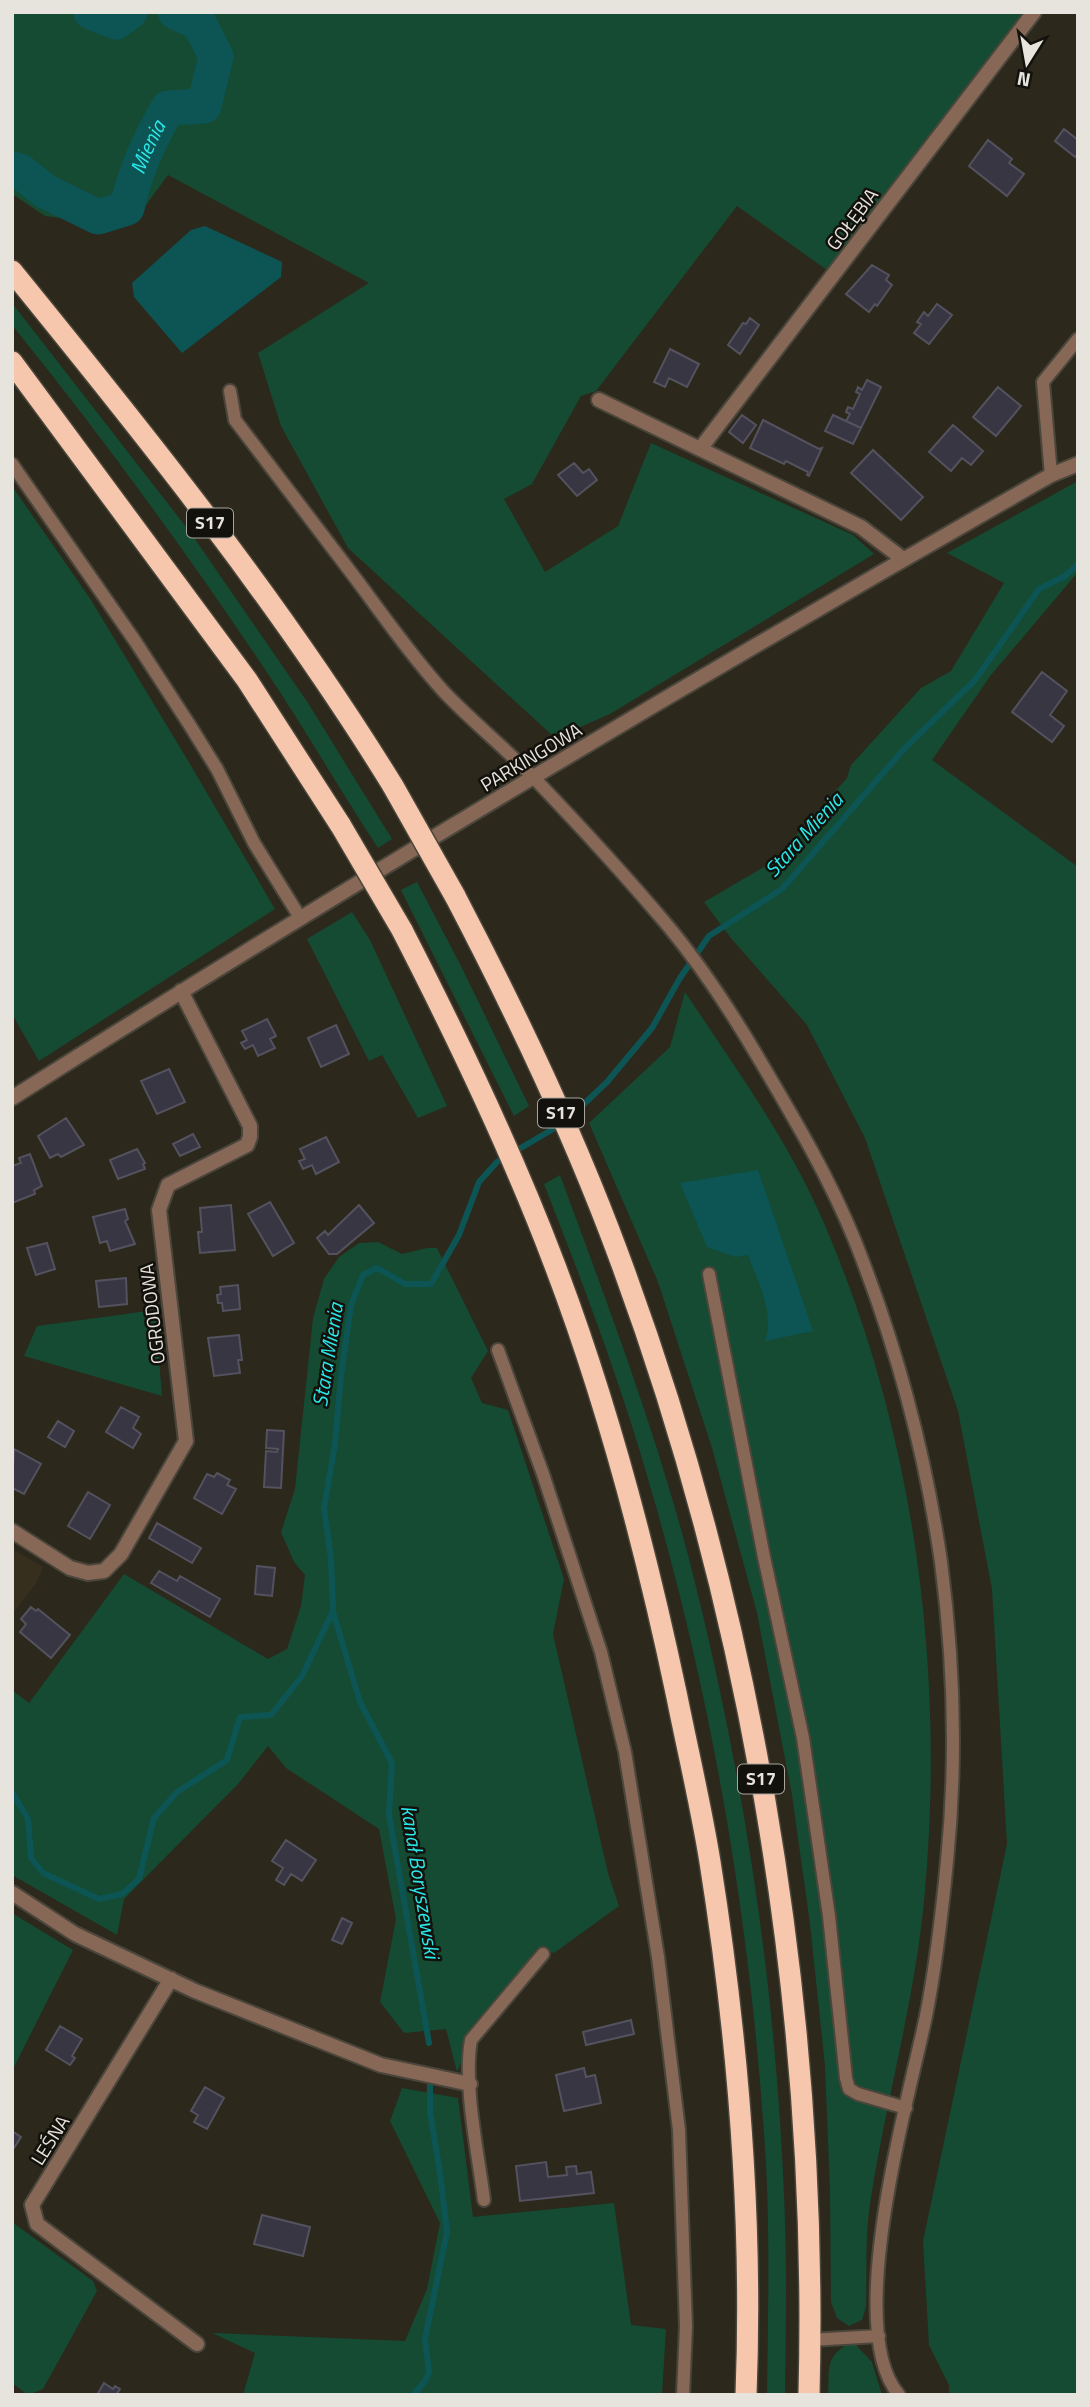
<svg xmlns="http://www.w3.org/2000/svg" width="1090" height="2407" font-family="'Titillium Web',sans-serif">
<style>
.commercial{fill:#372f1e}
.green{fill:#144b32}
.water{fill:#0d5555}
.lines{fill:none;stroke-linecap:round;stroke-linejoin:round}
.stream{stroke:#0d5555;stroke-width:6}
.river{stroke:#0d5555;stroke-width:35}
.building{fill:#383642;stroke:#54525f;stroke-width:2}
.service-casing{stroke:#4a463b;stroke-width:16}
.minor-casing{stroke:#4a463b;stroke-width:18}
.motorway-casing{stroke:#4a463b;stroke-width:24}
.service{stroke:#876756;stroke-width:12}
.minor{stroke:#876756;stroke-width:14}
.motorway{stroke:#f7c7ad;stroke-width:21}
.motorway-bridge-casing{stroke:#4a463b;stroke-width:24;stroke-linecap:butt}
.motorway-bridge{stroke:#f7c7ad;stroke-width:21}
.labels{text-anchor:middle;stroke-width:5;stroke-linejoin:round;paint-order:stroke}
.shield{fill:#13110c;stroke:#a7a59e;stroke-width:2}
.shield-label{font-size:18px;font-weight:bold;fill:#e6e4dc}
.street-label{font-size:19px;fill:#e6e4dc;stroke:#13110c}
.water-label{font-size:21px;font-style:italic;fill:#29e9ea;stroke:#13110c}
</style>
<rect width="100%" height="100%" fill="#2c281c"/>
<path class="commercial" d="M12,1549L43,1567L37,1582L12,1614Z"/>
<path class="green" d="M12,12H1024L827,270L737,206L596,391L581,396L532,484L504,499L545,572L618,526L651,443L853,535L874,554L610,714L555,738L348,548L281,426L258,353L369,283L168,175L141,212L113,225L45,216L12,194Z
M12,303L190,532L308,703L392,839L378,848C339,789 304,727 264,668C185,550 101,435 12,325Z
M1078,481V572L991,675L932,760L1078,867V2395H949V2385L929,2345L923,2241L1007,1844L992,1589L958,1411L865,1138L807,1025L730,937L704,902L771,863L847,778L851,765L921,688L951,671L1004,583L947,553Z
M12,486L91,600L187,759L275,909L39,1061L12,1014Z
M417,882L461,966L529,1106L514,1116L401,890Z
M352,912L370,940L447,1106L418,1118L382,1055L369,1061L307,939Z
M685,992C735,1067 788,1140 824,1223C914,1432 945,1665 925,1891C916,1997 886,2099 870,2204C865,2238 867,2273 866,2307L862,2320L849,2326L837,2318L831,2302L830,2191L825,2066L810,1924L792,1795L757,1613L712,1448L658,1282L589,1123L670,1047Z
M560,1175C606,1300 654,1426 688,1555C742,1764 775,1978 784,2194C787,2261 786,2328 785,2395H767C768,2318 770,2241 766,2164C752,1930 713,1697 646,1472C618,1375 581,1279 544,1184Z
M378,1242L402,1254L427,1248H437L488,1351L471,1378L482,1403L508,1410L564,1579L553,1634L608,1873L619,1906L554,1953L537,1948L476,2028L457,2072L446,2029L404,2033L380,2002L396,1919L379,1829L286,1768L268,1746L238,1784L124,1899L117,1935L12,1875V1690L29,1703L124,1574L268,1659L287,1649L301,1606L305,1575L294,1562L281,1532L295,1489L313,1318L324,1279L339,1257L359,1243Z
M155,1310L162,1396L24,1356L37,1326Z
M12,1913L73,1950L12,2071Z
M402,2088L458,2098L473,2217L614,2203L631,2325L666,2329L662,2395H243L255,2353L212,2333L405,2341L427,2289L440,2223L390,2121Z
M12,2222L93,2281L97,2291L43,2389L28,2395L12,2383Z
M846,2345H856L872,2362L882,2395H828C830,2371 824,2359 846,2345Z"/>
<path class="water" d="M205,226L282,262L281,277L182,353L134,297L132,283L191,230Z
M758,1170L813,1331L765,1341C775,1313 758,1282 748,1255L735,1257L707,1247L680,1183Z"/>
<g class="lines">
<path class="stream" d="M333,1612L360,1702L392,1763L389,1815L429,2043
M12,1792L28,1819L31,1858L43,1873L99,1899L122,1894L139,1879L154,1818L177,1792L227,1760L240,1717L271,1715L302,1676L333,1611L331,1558L324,1508L335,1444L341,1376L351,1305L363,1275L377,1268L405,1284H431L459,1235L479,1182L497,1162L565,1122L607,1082L652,1028L680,978L709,936L782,889L904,749L975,680L1039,589L1065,576L1078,564
M413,2395L425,2381L429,2372L425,2339L447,2232L440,2173L430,2112V2084"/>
<g class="river">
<path d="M91,12L116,22L130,12"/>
<path id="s1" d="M12,169L20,171L45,191L98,217L127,208C135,172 149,140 168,108L204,106L216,56L199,23L175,12"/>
</g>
</g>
<path class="building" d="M1064,129L1078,140V154L1075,157L1055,141Z
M988,140L1012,159L1009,163L1024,174L1007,196L969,166Z
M872,265L889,275L886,280L892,285L877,306L875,304L869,312L846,294Z
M937,304L952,315L929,344L914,333L921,324L917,322L924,312L928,316Z
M750,318L759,325L740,354L728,345L743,323L746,324Z
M670,349L699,364L687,387L669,378L665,387L654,382Z
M867,380L881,387L861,428L846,421L850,414L846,412L848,407L853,409L860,394L856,392L858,387L862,390Z
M998,387L1021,406L996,436L973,417Z
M742,415L756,425L743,443L729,432Z
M833,415L861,428L853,444L825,431Z
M763,420L819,449L822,448L809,476L807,475L808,472L786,461L784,464L750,448Z
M953,425L983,451L971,465L962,458L951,471L929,452Z
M873,450L923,497L901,520L851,473Z
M574,463L583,473L589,469L597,480L577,496L558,475Z
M1042,672L1067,691L1050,715L1064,726L1052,742L1012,712Z
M267,1019L276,1036L270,1039L275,1048L258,1056L253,1045L245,1049L241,1043L247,1040L242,1031Z
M336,1025L349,1054L321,1067L308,1038Z
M169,1069L185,1102L157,1114L141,1081Z
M66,1118L84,1145L61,1157L58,1154L50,1158L38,1136Z
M193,1134L200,1147L180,1156L173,1144Z
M326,1137L339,1162L316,1174L312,1165L303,1169L299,1161L305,1159L300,1149Z
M137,1149L145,1163L143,1164L145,1169L118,1179L110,1160Z
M30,1154L42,1186L34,1190L35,1194L12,1203V1166L21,1163L19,1158Z
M270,1202L294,1243L273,1256L248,1214Z
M231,1205L235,1250L200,1253L198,1232H202L200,1208Z
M359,1205L374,1223L337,1254H329L317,1238L325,1231L328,1235Z
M125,1209L128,1219L125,1221L135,1244L110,1251L107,1241L100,1243L93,1217Z
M47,1243L55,1269L36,1275L27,1248Z
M126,1278L127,1304L99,1307L96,1281Z
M238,1285L240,1309L223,1311L222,1303H218L217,1295L221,1294L220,1287Z
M239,1335L242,1360H238L240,1373L214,1376L208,1338Z
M121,1407L139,1417L133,1428L141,1434L133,1448L106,1432Z
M58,1421L74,1431L65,1447L48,1437Z
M267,1430L284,1431L281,1488L264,1487L266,1451L277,1452L278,1449L266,1448Z
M14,1449L41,1464L24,1494L12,1488Z
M217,1473L230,1480L227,1485L236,1489L222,1514L194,1498L207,1474L214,1477Z
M88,1492L110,1505L90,1539L68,1526Z
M157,1523L201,1548L192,1563L149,1538Z
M257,1566L275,1568L272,1596L255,1594Z
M159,1571L177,1581L180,1576L220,1599L210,1617L151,1583Z
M31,1607L36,1611L38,1609L70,1635L51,1658L20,1632L26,1624L21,1619Z
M286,1840L316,1860L302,1881L291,1874L284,1885L276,1880L283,1868L272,1861Z
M342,1918L352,1923L342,1944L332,1940Z
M631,2020L634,2034L586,2045L583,2032Z
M60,2026L82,2039L72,2056L75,2058L70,2065L46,2050Z
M584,2068L586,2077L595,2075L601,2103L564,2111L556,2075Z
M205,2087L224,2098L207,2129L194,2122L198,2115L191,2111Z
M12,2131L21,2137L12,2151Z
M546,2162L548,2177L567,2175L566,2167L576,2166L577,2174L591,2172L594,2193L520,2201L516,2166Z
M262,2215L310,2227L303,2256L254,2244Z
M104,2383L113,2389L115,2386L120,2389L116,2395H97Z"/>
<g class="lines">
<g class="service-casing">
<path id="service" d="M230,391L235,420C275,473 316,526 356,579C385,618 413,658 445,693C473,722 505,748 534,778C580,826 625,875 668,926C703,968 734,1016 762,1064C795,1120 830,1179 855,1241C896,1344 925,1452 941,1562C954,1661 957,1762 947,1861C942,1913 936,1965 926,2016C909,2098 842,2329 899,2395
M12,464L135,641L189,724L217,769L254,843L301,919
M1051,475L1043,382L1078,339
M709,1274L764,1557L803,1738L829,1916L846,2078L849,2089L858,2094L906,2108
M498,1350L543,1474L601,1652L625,1752L658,1957L679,2130L686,2326L683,2395
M484,2200C478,2153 463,2084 471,2040L543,1954
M810,2340L879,2336"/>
</g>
<g class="minor-casing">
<path id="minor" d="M599,400L861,527L903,559
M700,449L1034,12
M12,1098C353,882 700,675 1051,475L1078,464
M12,1531L70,1568L88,1573L104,1571L121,1554L186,1441L159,1210L168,1185L247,1145L250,1137V1126L181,991
M12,1893L75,1934L195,1991L381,2065L470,2084
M171,1979L32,2205L37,2224L197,2344"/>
</g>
<g class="motorway-casing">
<path id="motorway" d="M12,271C147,437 281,604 393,786
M12,362L247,680L341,826
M455,896C512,1005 565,1115 609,1230C749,1596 819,2003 809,2395
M402,930C458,1039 511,1149 554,1263C608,1404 646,1550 677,1697C688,1752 701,1806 710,1862C738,2038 753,2217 746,2395"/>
</g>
<use href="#service" class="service"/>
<use href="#minor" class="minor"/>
<use href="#motorway" class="motorway"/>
<g class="motorway-bridge-casing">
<path id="motorway-bridge" d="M393,786L455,896
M341,826L402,930"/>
</g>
<use href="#motorway-bridge" class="motorway-bridge"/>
</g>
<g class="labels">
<g class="shield">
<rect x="187" y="508.5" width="46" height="29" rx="5"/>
<rect x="538" y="1098.5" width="46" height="29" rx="5"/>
<rect x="738" y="1764.5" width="46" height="29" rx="5"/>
</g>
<g class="shield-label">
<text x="210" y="529">S17</text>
<text x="561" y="1119">S17</text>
<text x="761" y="1785">S17</text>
</g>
<g class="street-label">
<text transform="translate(852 219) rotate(-53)" y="7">GOŁĘBIA</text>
<text transform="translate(531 757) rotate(-31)" y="7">PARKINGOWA</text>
<text transform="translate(152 1314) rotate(-97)" y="7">OGRODOWA</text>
<text transform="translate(50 2140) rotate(-58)" y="7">LEŚNA</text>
</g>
<g class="water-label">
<text dy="7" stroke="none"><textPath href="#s1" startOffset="194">Mienia</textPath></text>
<text transform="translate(804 835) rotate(-48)" y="7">Stara Mienia</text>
<text transform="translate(328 1355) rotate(-81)" y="7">Stara Mienia</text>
<text transform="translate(420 1882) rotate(81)" y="7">kanał Boryszewski</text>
</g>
</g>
<rect width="1090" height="2407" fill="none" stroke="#e6e4dc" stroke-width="28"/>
<g transform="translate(1027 63) rotate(191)" stroke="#13110c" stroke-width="5" paint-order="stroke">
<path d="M0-5L12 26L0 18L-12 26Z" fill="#e6e4dc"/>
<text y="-10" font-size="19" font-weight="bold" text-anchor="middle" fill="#e6e4dc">N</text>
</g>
</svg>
